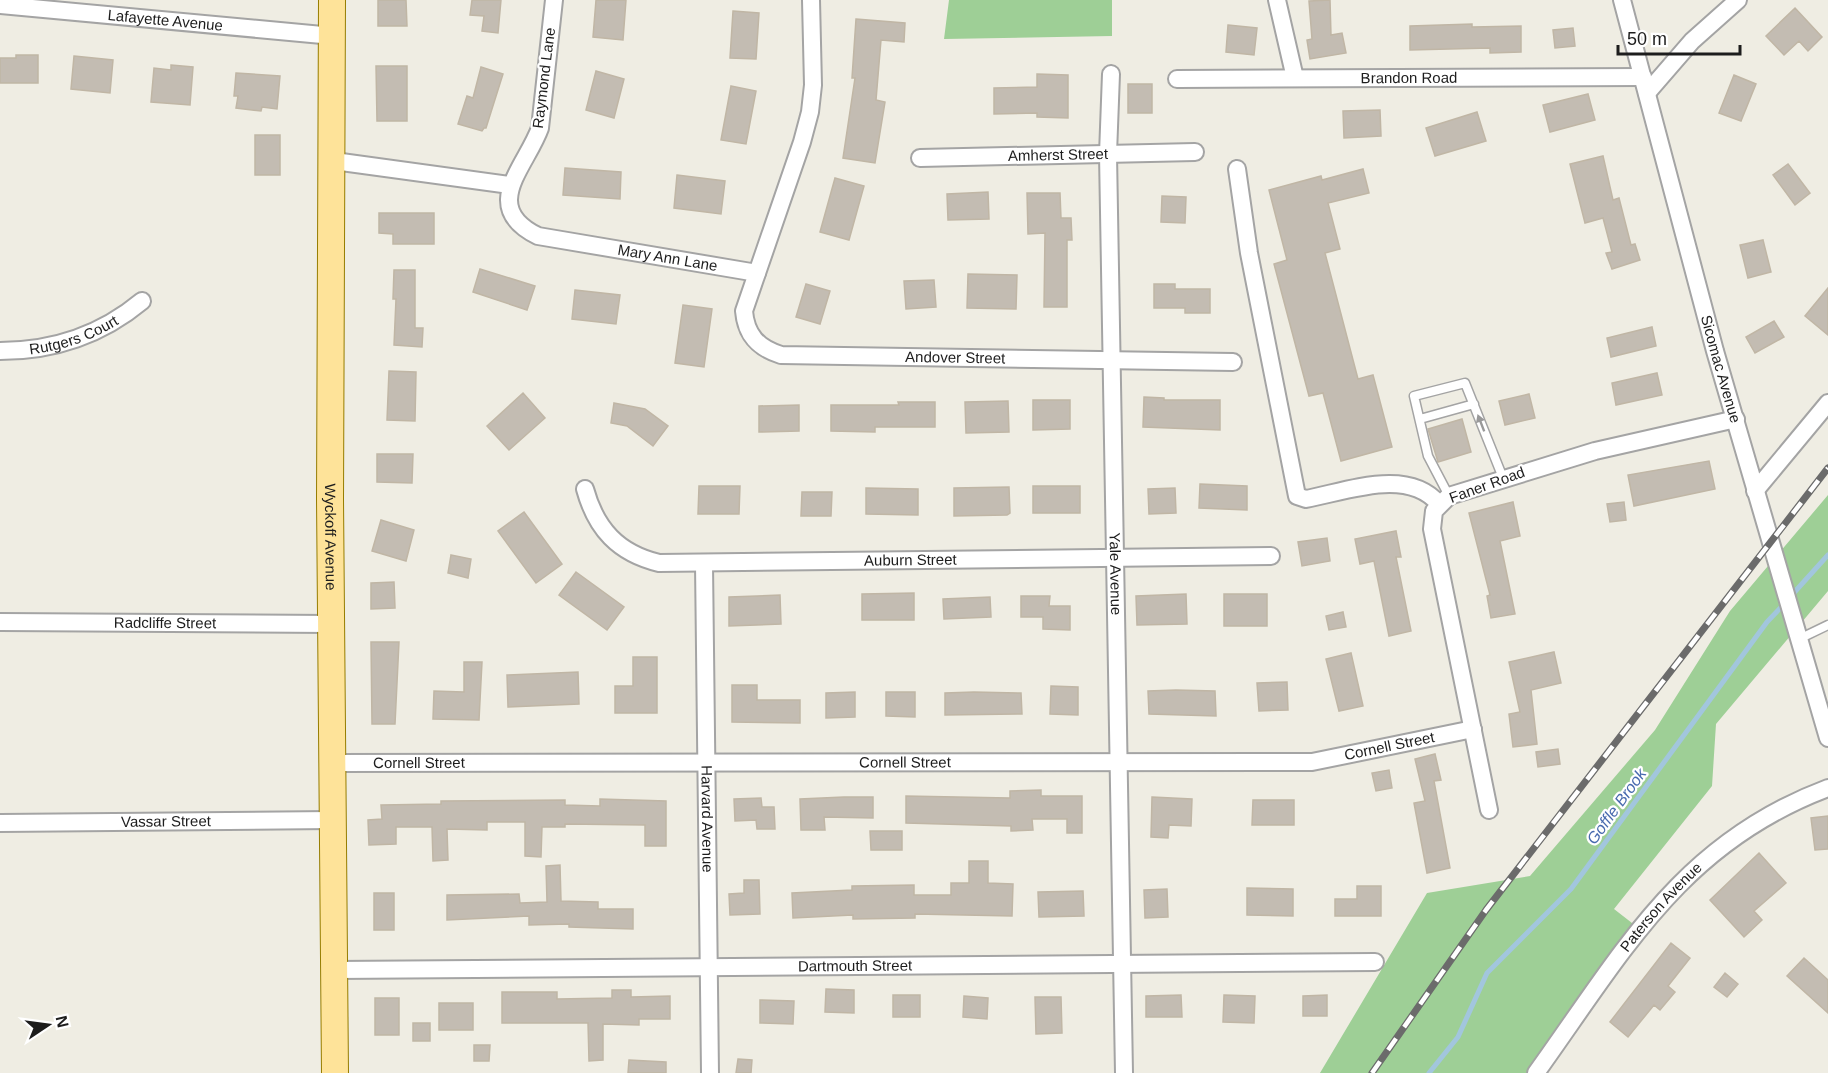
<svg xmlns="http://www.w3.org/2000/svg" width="1828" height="1073" font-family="Arial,sans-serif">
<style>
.forest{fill:#9ecf96}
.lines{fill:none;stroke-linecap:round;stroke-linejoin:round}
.stream{stroke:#a2c6dd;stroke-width:5}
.building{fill:#c3bcb2;stroke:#c0b6a5;stroke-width:1.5}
.lane-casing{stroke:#a4a4a4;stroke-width:11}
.street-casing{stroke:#a4a4a4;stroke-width:20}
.primary-casing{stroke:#967d00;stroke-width:28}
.lane{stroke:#fff;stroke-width:8}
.street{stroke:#fff;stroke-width:16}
.primary{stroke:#fee399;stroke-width:26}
.rail-casing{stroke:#6b6b6b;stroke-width:7}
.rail{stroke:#fff;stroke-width:4.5;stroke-dasharray:14;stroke-linecap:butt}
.oneway{fill:#999}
.labels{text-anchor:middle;stroke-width:4.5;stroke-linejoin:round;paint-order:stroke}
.street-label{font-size:15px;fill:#1d1d1d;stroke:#fff}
.water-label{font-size:16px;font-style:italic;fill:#486aae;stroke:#fff}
</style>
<rect width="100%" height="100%" fill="#efede3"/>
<path class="forest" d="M949,0H1112V36L944,39Z
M1828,495V591L1716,724L1712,786L1614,909L1641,930L1534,1073H1320L1427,893L1530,876L1655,730L1730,611Z"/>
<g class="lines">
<path class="stream" d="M1791,596L1828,555
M1429,1073L1458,1037L1487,973L1571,889L1767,622L1785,603"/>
</g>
<path class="building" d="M378,0H406L407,26H378Z
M472,0H501L498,33L482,31L484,16L470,15Z
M596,0H626L623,40L593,37Z
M1330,0L1331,35L1342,33L1346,53L1310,59L1307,40L1312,39L1309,1Z
M1795,8L1822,37L1808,51L1799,41L1784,55L1766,36Z
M733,11L759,13L756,59L730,58Z
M856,19L905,23L904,42L881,40L876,100L885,102L875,163L843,158L855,78H852Z
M1472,24V27L1521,26V52L1490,53V48L1410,50V26Z
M1228,25L1257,28L1254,55L1226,52Z
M1573,28L1575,46L1555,48L1553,30Z
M16,55H38V83H0V58H16Z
M74,56L113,60L110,93L71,89Z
M171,65L193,67L190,105L151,102L154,68L171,70Z
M376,66H407V121H377Z
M481,67L503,74L486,128H484L482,131L458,124L467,96L473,98Z
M596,71L624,79L614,118L586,110Z
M236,73L280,76L277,109L262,107L261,111L236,108L238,96H234Z
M1037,74L1068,75V118L1037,117V113L994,114V88L1037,87Z
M1734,75L1756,84L1741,121L1719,113Z
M1128,84H1152V113H1128Z
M731,86L756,91L746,144L721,140Z
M1588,94L1595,120L1550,132L1543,105Z
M1380,110L1381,136L1344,138L1343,111Z
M1477,112L1486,141L1435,156L1426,128Z
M255,135H280V175H255Z
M1603,156L1613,200L1619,198L1631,245L1635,244L1640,260L1612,269L1606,253L1612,252L1603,218L1585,223L1570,164Z
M1788,164L1810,193L1795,205L1773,175Z
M565,168L621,172L620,199L563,195Z
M1363,169L1369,193L1328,203L1340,249L1325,253L1358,379L1373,375L1392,447L1341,461L1323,393L1309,396L1274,264L1287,260L1269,190L1321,176L1322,180Z
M677,175L725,181L721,214L674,208Z
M835,178L864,186L849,240L820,232Z
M988,192L989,219L948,220L947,194Z
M1027,193H1060L1061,218H1071L1072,240H1067V307H1044L1045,233L1028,234Z
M1162,196L1186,197L1185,223L1161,222Z
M379,213H434V244H393V234L379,233Z
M1763,240L1771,272L1748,278L1740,245Z
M480,269L535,286L527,310L473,292Z
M394,270H415V328H423L422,347L394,345L396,299H393Z
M968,274L1017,275L1016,309L967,308Z
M934,280L936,307L906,309L904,281Z
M806,284L830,291L820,324L796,317Z
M1154,284H1175V289H1210V313H1185V308H1154Z
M1828,288V335L1805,316Z
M575,290L620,295L616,324L572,319Z
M683,305L712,309L704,367L675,363Z
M1774,321L1784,337L1755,353L1746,337Z
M1652,327L1656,346L1611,357L1607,338Z
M389,371L416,372L415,421L387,420Z
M1657,373L1662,395L1616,405L1612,383Z
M523,393L545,418L509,450L487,426Z
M1529,394L1535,418L1505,425L1499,401Z
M1144,397L1164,398V400H1220V430L1143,427Z
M1033,400H1070V429L1033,430Z
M1008,401L1009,432L966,433L965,402Z
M898,402H935V427H875V432L831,431V405H899Z
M614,403L645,409L668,426L653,446L627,426L611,423Z
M799,405V431L759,432V406Z
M1462,419L1471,452L1438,462L1428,429Z
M377,454H413L412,483L377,482Z
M1709,461L1715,489L1634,506L1628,475Z
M1200,484L1247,486V510L1199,508Z
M699,486H740L739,514H698Z
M1033,486H1080V513H1033Z
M1009,487L1010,513L1007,515L954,516V488Z
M866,488L918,489V515L866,514Z
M1175,488L1176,513L1149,514L1148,489Z
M802,492H832L831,516H801Z
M1513,502L1520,536L1500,541L1515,614L1491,618L1487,596L1490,595L1469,513Z
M1624,502L1626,520L1610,522L1607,504Z
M524,512L562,564L536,583L498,531Z
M381,520L414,530L406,561L372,551Z
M1396,531L1401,557H1396L1411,631L1389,636L1374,561L1360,564L1355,539Z
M1327,538L1330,561L1302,566L1298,542Z
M451,555L471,559L468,578L448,573Z
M576,572L624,607L607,630L559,595Z
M394,582L395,608L371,609V583Z
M914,593V620H862V594Z
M1186,594L1187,624L1137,625L1136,596Z
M1224,594H1267V626H1224Z
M780,595L781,624L729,626V597Z
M1021,596H1050L1049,606H1070V630L1043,629V617H1021Z
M990,597L991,617L944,619L943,599Z
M1343,612L1346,627L1329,630L1326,616Z
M371,642H399L395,724H372Z
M1554,652L1561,683L1531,690L1537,744L1513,747L1509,714L1520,712L1509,662Z
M1351,653L1363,706L1339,711L1326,659Z
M633,657H657V713H615V686H633Z
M464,662H482L479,720L433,719L434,691L464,692Z
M578,672L579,704L508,707L507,675Z
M1287,682L1288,710L1259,711L1257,683Z
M732,685H757V700H800V723L732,722Z
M1051,686L1078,687V715L1050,714Z
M1176,690L1215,691L1216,716L1149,714L1148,691Z
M855,692V717L826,718V693Z
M886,692H915V717L886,716Z
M974,692L1021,693L1022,714L945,715V693Z
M1558,749L1560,764L1538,767L1536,752Z
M1435,754L1441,780L1434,781L1450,868L1427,873L1414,803L1425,801L1415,759Z
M1389,770L1392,788L1376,791L1372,773Z
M1041,790V796H1082V833H1067V819H1032L1033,830L1011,831V826L906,823V796L1010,798V791Z
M844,797H873V818L824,817L825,830H801L800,799Z
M1152,797L1192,799L1191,826L1169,825L1168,838L1151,837Z
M761,798L762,807H774L775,829H757L756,820L735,821L734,799Z
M600,799L666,801V846H645V825L565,824V827H542L541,857L525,856V822H487V830L447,829L448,860L433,861L432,827H396V844L369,845L368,820L382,819L381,805L441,804V801L565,800V805L600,806Z
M1253,800H1294V825H1252Z
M1828,816V849L1815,850L1811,818Z
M870,831H902V850H871Z
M1759,853L1786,883L1754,911L1762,920L1744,937L1710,900Z
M969,861H988V883L1013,884L1012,916L915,914V918L853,919V915L793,918L792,893L852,890V886L914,885V895H951V883H969Z
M560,865L561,901L598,902V909H633V929L569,927V924L529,925V916L447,920V895L519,894L520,903L547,902L546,866Z
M744,880H759L760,914L730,915L729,894L744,893Z
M1357,886H1381V916H1335V899H1357Z
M1247,888L1293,889V916L1247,915Z
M1167,889L1168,917L1145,918L1144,890Z
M1083,891L1084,916L1039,917L1038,892Z
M374,893H394V930H374Z
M1671,943L1690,958L1668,986L1675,992L1660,1010L1654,1005L1628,1037L1610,1022Z
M1804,958L1828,980V1013L1787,976Z
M1725,973L1738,984L1727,997L1714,987Z
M826,989L854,990V1013L825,1012Z
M612,990H631V997L670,996V1019H639V1025L603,1024V1060L589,1061L588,1023H502V992H557V999L612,998Z
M893,995H920V1017H893Z
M1181,995L1182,1017H1146V996Z
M1224,995L1255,996L1254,1023L1223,1022Z
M1327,995V1016H1303V996Z
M964,996L988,998L987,1019L963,1017Z
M1035,997H1061L1062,1033L1036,1034Z
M375,998H399V1035H375Z
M760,1000L794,1001L793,1024L760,1023Z
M439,1003H473V1030H439Z
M413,1023H430V1041H413Z
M474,1045H490L489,1061H474Z
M738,1059L752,1060L751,1073H736Z
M629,1060L666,1062V1073H628Z"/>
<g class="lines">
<g class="lane-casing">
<path id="lane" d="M1420,419L1474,404
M1449,496L1428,456L1414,396L1465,383L1503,478
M1799,639L1828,625"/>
</g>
<g class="street-casing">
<g id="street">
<path id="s1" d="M554,0L540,128C526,167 479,207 538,236L757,273"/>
<path id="s2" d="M811,0L813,85L810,112L802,142L744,311C746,335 758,348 781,355L1233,362"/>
<path d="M1277,0L1295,78"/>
<path id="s3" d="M1622,0L1715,351L1828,738"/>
<path id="s4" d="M0,5L333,36"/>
<path id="s5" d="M1111,74L1108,154L1124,1073"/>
<path id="s6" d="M1177,79L1643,77"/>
<path d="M1647,93L1692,41L1738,0"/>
<path id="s7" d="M920,158L1195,152"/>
<path d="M334,161L510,185"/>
<path d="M1237,169L1249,253L1297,496L1306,499C1348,491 1408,467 1439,504"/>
<path id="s8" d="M0,351C53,351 100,336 142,301"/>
<path id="s9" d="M585,489C596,529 618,553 659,563L1271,556"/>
<path d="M1755,491L1828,403"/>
<path id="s10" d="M704,564L710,1073"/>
<path id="s11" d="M0,622L331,624"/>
<path id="s12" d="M332,763L1312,762L1473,729"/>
<path d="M1489,810L1432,529L1434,511L1449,496L1595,451L1736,419"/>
<path id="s13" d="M0,823L332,820"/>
<path id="s14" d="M335,970L1375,962"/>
<path id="s15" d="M1536,1073C1623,952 1681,843 1828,788"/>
</g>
</g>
<g class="primary-casing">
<g id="primary">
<path id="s16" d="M332,0L330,499L335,1073"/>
</g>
</g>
<use href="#lane" class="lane"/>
<use href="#street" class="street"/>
<use href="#primary" class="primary"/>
<g class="rail-casing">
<path id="rail" d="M1372,1073L1486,910L1828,468"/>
</g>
<use href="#rail" class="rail"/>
</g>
<defs><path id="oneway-solid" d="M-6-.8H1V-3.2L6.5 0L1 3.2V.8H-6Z" transform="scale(1.5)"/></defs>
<use class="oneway" href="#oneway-solid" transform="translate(1481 423) rotate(-111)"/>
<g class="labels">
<g class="street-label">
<text dy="5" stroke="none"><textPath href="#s4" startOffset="166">Lafayette Avenue</textPath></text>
<text transform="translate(544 78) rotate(-83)" y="5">Raymond Lane</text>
<text dy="5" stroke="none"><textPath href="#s6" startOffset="232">Brandon Road</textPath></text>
<text dy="5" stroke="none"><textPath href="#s7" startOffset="138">Amherst Street</textPath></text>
<text dy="5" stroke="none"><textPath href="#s1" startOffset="388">Mary Ann Lane</textPath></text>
<text dy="5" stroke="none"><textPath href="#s8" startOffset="76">Rutgers Court</textPath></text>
<text dy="5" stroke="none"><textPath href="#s2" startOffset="558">Andover Street</textPath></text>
<text dy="5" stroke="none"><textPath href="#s3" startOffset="382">Sicomac Avenue</textPath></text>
<text transform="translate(1487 485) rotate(-20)" y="5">Faner Road</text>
<text dy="5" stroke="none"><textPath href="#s16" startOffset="537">Wyckoff Avenue</textPath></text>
<text dy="5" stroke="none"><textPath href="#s9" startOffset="362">Auburn Street</textPath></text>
<text dy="5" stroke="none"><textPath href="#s5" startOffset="500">Yale Avenue</textPath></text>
<text dy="5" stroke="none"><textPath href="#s11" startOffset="165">Radcliffe Street</textPath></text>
<text dy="5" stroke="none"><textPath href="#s12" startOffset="1059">Cornell Street</textPath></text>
<text dy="5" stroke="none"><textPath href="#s12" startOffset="87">Cornell Street</textPath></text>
<text dy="5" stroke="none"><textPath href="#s12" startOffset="573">Cornell Street</textPath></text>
<text dy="5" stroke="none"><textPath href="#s10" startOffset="255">Harvard Avenue</textPath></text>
<text dy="5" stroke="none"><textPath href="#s13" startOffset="166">Vassar Street</textPath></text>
<text dy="5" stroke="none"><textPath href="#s15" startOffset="208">Paterson Avenue</textPath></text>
<text dy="5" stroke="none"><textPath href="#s14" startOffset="520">Dartmouth Street</textPath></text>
</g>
<g class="water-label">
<text transform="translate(1616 806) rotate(-54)" y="6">Goffle Brook</text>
</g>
</g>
<g transform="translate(48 1025) rotate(77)" stroke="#ffffff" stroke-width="4.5" paint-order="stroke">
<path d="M0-4.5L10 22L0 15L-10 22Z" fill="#1d1d1d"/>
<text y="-9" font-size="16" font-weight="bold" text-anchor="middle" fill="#1d1d1d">N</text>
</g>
<path d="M1618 45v9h122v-9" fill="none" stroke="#1d1d1d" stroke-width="3"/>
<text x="1627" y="45" font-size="18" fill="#1d1d1d" stroke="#ffffff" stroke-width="4.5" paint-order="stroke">50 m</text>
</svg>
